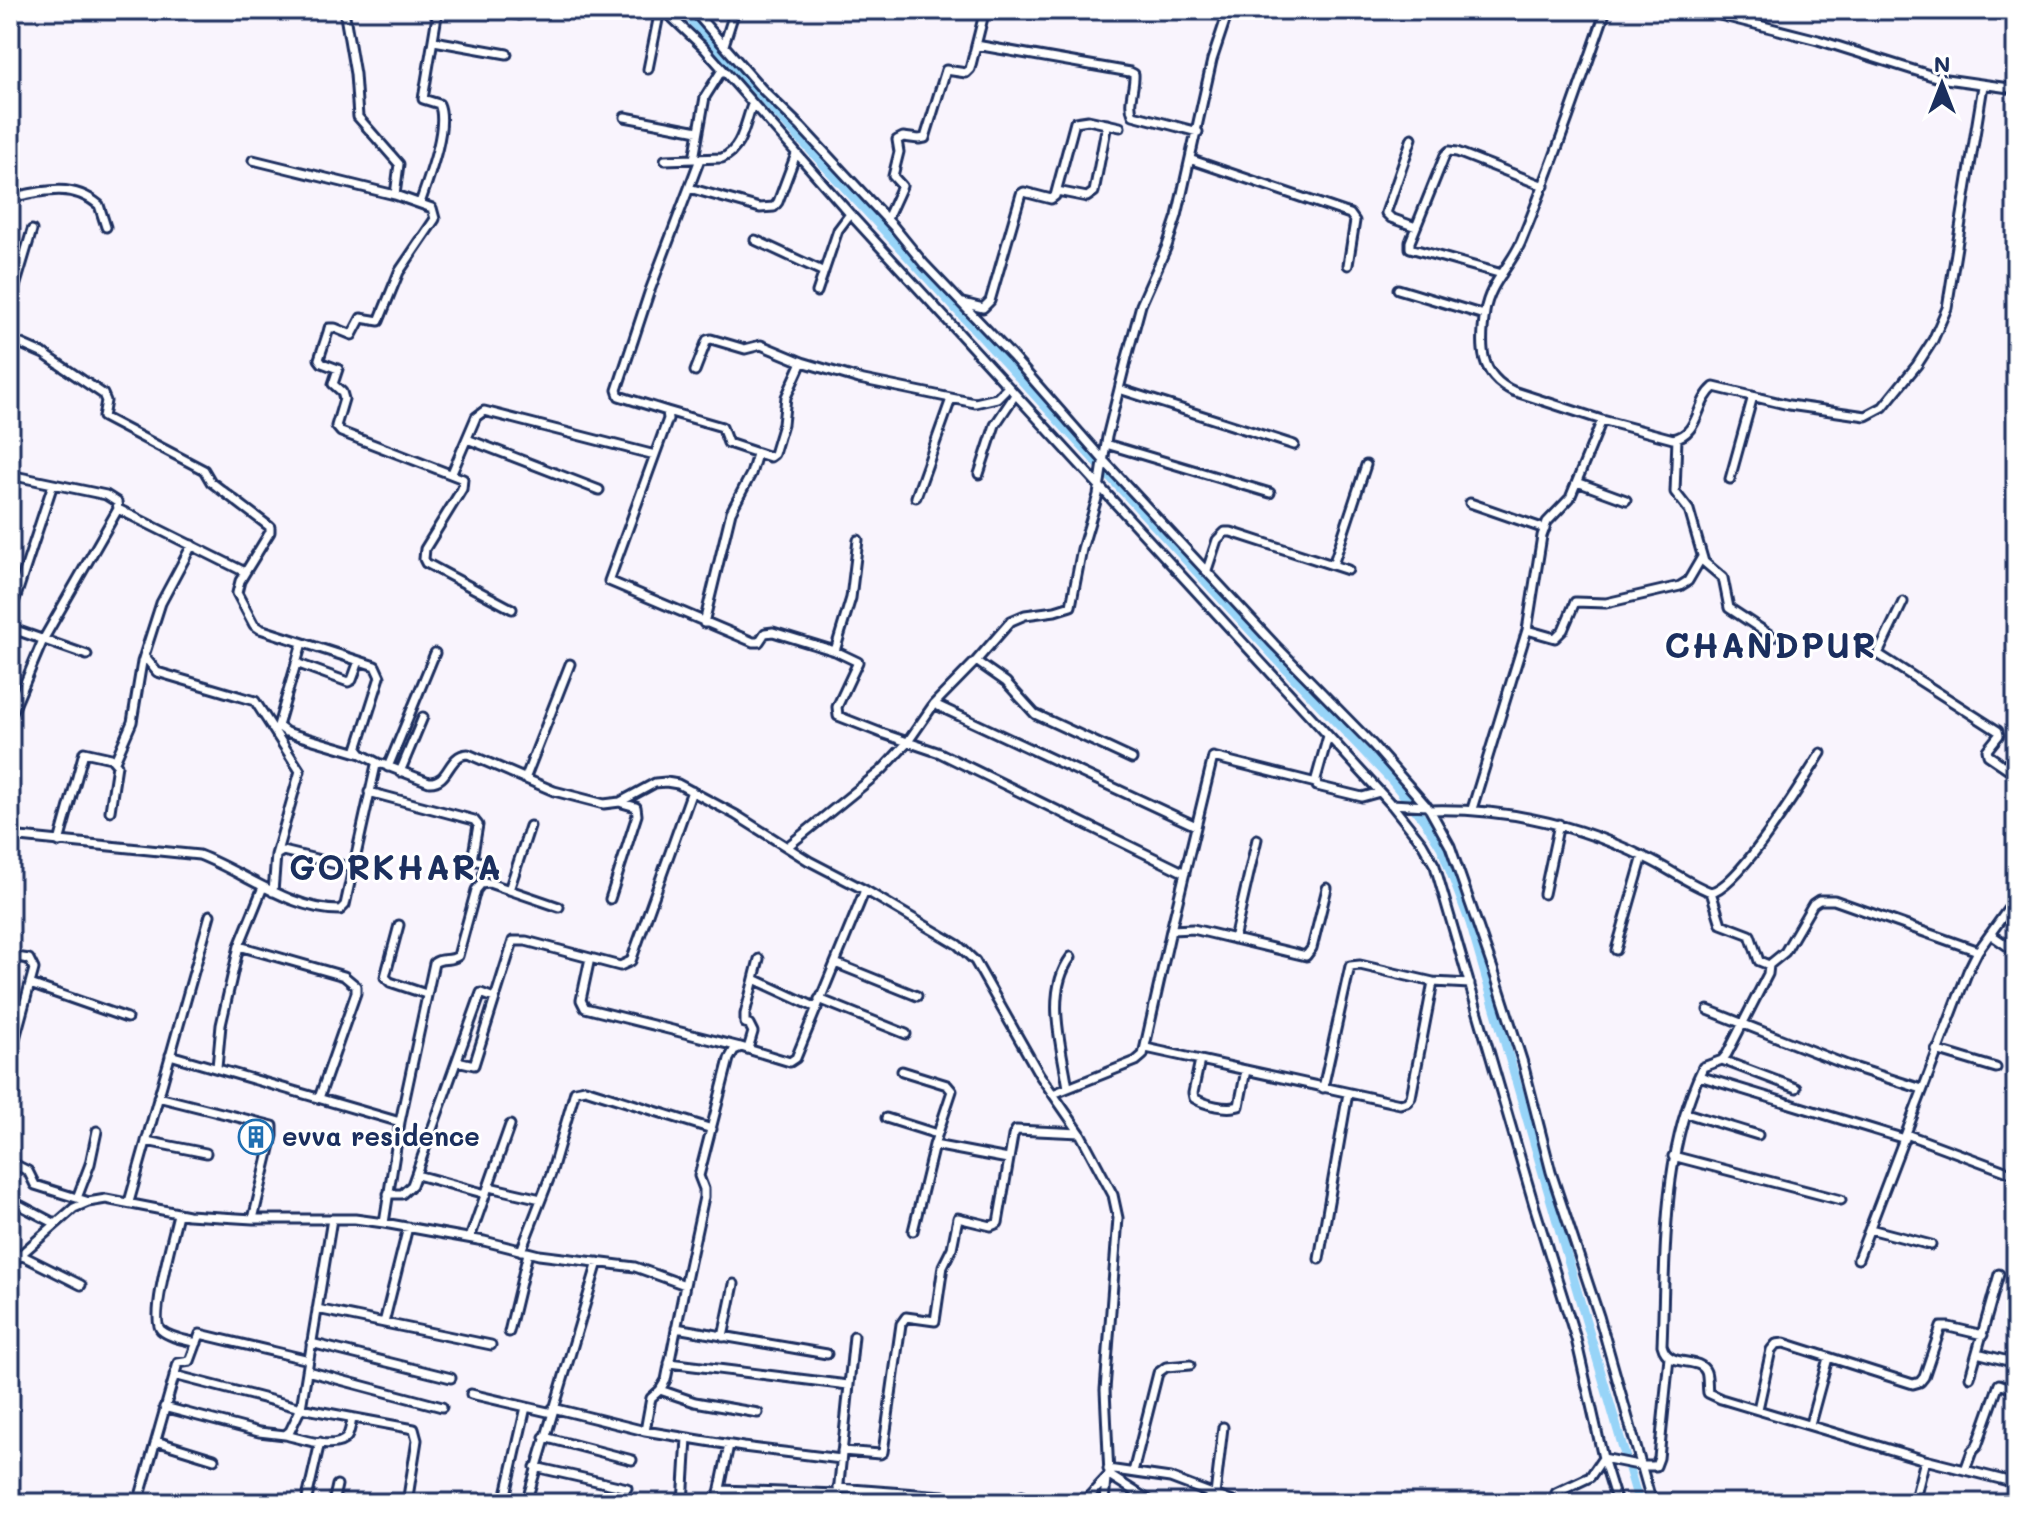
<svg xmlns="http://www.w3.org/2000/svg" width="2026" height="1513" font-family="Mali,sans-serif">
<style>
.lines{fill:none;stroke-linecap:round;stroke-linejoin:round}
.canal{stroke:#97d4f8;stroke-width:9}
.minor-casing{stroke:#1b2f5e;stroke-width:13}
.minor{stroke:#fff;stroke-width:7}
.labels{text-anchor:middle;stroke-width:6;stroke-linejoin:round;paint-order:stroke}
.poi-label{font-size:26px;font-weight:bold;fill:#1b2f5e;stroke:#fff;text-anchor:start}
.district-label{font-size:34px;font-weight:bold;letter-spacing:2px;fill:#1b2f5e;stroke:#fff}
</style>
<rect width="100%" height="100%" fill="#f9f4fd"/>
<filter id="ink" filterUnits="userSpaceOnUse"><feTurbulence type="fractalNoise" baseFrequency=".0125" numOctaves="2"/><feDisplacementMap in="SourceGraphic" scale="16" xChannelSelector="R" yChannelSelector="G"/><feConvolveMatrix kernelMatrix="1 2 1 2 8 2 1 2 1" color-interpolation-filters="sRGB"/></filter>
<g filter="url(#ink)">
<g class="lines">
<path class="canal" d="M682,10L1295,679L1392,781L1426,823L1441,847L1470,923L1639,1503"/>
<g class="minor-casing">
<path id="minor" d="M344,10L355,74L358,117L399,164L395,195L432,208L435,219L399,272L379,321L361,318L352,335L335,328H329L328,332L319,359L322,363L338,369L333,384L342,392L344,399L336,426L341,432L463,479L462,489L425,549L424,559L426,563L512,609
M494,10L519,15
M664,10L704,48L850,214L1391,804L1422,843L1435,866L1534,1205L1576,1339L1603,1458L1617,1503
M693,10L762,89L801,127L894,227L924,264L1012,356L1105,462L1274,644L1373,745L1430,810L1450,846L1494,972L1523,1063L1551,1172L1599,1316L1652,1503
M1606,10C1579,88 1552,166 1521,242C1510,267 1489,284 1485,312C1480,346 1479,375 1513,391L1602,420L1673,439C1700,434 1695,403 1714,387L1789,405L1866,416L1883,407L1917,365L1933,340L1947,308L1983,86
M1700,10L1818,40L1939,78L2016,89
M434,41L507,54
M724,45L735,10
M976,45L1130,72L1134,74C1135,88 1127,102 1133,115L1198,132
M648,69L660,10
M625,117L698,131
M1412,138L1386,213L1391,218L1416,227
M694,159L705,97L722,70
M700,159L649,293L617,390L619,396L667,411L668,419L609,581L753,642H759L765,633L773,632L835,651
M253,160L395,195
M665,160L722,158C742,150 745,123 752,105
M1192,160L1350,214L1355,221L1348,265
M689,188L760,208L774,207L778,202L796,154
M1057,191L1087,197L1094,192L1107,124
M10,198C42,191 72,182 99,205L106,227
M420,203C428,180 449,126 439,104L423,99L438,10
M887,219L902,186L893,176L899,152L897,140L903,137L919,139L925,138L946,70L966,73L970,69L985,10
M755,240L824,272
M1502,274L1410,248V242L1445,155L1449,151L1457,152L1544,186
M1398,289L1484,315
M817,292L838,230L850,214
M963,303L983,308L990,301L1021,194L1024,192L1051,199L1055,196L1075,122L1088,120L1120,127
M10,304L32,230
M10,339L44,354L103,394L106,401L103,417L204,470L211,482L270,527V532L240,581L237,593L254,625L260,629L375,666L380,677L357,749L361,754L378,763
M695,371L707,340L711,339L745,349L761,345L802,362L859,379L975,403L997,398L1008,387
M1119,389L1294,445
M667,411L722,427L728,443L770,457L774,454L783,424L786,397L802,362
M1677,438L1675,492L1689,510L1704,562L1723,578L1729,608L1773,637
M467,439L599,490
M1106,444L1270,493
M452,473L476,417L484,411L655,455
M979,474L995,425L1015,395
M10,475L106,495L117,502L118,509L43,640L10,718
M1730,479L1753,396
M1577,482L1626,500
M916,497L951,399
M1470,503L1545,529
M118,509L245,572
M858,540L851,598L835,651L858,662L837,707L838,716L884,734L940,753L1185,873
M1333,565L1366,465
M1207,570L1217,540L1225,532H1231L1348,570
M1903,602L1878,654L1998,731L1999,735L1987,750L1988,755L2016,774
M10,615L53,484
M704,623L731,512L751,474L757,454
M10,628L87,655
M1527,630L1555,638L1563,630L1575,602L1606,603L1680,586L1688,581L1702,557
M302,643L278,726L286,732L361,754
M144,656L157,672L255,701L300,771L276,855
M976,661L1006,682L1035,714L1132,759
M296,663L348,682L352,680L359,661
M934,704L1196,826
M1328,736L1316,779L1317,786L1362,797L1380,792
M115,761L132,722L142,662L161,603L192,545
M388,767L435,653
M400,772L423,717
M525,779L570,664
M369,792L474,820L478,825L472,860L486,863L481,884
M1391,804L1427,806
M1472,809L1527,630L1542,536L1547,522L1570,498L1602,420
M1430,810C1507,808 1577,824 1646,858C1668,868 1689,884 1711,892C1740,886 1803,781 1821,753
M10,836L199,855C244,872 290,910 340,910L345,905L376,765L382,764L429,782C450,783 447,755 468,754L554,791L604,804L620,802L655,783L666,782L678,784L736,815L809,861L865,890L796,1058L790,1062L741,1047L734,1050L729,1059L699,1176L704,1189V1197L685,1285L635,1267L539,1255L484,1241L384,1223L355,1219H253L188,1215L106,1199L88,1202L74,1208L10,1264
M59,842L84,752L111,758L117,765L110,811
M787,847L882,770L907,743L934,704L976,661L1011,621L1025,615L1055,611L1071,606L1082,549L1098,495L1107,437L1127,357L1141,305L1167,246L1177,216L1212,60L1225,21L1232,10
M263,887L239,946L344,976L356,986V993L319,1098
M509,890L530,826
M865,890L958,945L975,961L1039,1074L1080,1133L1113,1195L1118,1218L1105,1390L1109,1475L1153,1503
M273,892L276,855L283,851L353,868
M1711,892L1721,924L1750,935L1759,961L1769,965
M1544,894L1559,824
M610,899L637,815L636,807L622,803
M399,925L385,977L390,982L426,994
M1171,930L1213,757L1316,783
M1990,934L2016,952
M1234,939L1257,839
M1616,950L1643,856
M1978,951L1834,900H1819L1813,904L1785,952L1769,965L1768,974L1727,1054L1722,1060L1703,1067C1661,1154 1666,1251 1662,1345C1668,1370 1699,1355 1706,1372C1708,1377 1707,1387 1708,1393L1721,1399L1925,1460L2016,1483
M10,956L29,959L34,969L10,1057
M590,958L581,1000L585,1008L740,1047
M835,963L917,996
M754,979L817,1008
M30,984L127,1018
M819,999L906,1034
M1708,1010L1847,1065L1922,1089
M1146,1048L1400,1104L1407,1102L1411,1097L1433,982
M748,1049L753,1032L749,1024L745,1023V1014L759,959
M1936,1050L1996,1068
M170,1055L400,1122
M1200,1060L1193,1093L1194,1098C1205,1105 1227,1110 1239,1106L1246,1070
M1722,1060L1796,1088
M457,1061L474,1065L513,941H526L620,966L631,961L692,791
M217,1067L221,1025L239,946
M902,1071L947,1085L952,1091L934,1145
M1699,1076L1905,1139
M1068,1088C1062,1047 1044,993 1071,957
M1323,1088L1350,966L1360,965L1433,982L1470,984
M1053,1094L1136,1061L1143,1055L1171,930L1193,929L1306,956L1312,948L1327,888
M158,1097L273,1126V1136L253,1219
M1686,1113L1758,1135
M886,1118L937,1134
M1906,1134L2016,1175
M146,1141L206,1153
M1673,1156L1841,1200
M10,1162L28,1171L35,1185L86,1201
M417,1175L486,1194
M489,1187L541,1199
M388,1194H402L412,1185L481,993L494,998
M77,1198L90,1164L97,1131
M10,1200L56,1224
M129,1202L210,915
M178,1214C174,1233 149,1319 161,1330C170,1338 186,1340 197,1343
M384,1223L400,1122L434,963C441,957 450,962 458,956L476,890L481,884L489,883L559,907
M1870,1229L1931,1245
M913,1231L934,1145L1008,1159
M470,1238L510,1125
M521,1251L551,1174L575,1091L585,1089L712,1129
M21,1255L81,1285
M1319,1259L1348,1093
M1858,1259L1968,971L1978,951L2016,898
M317,1309L491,1345
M384,1323L408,1227
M676,1328L827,1354
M509,1332L528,1253
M723,1337L734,1284
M311,1343L451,1378
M1977,1353L2008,1361L2016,1351
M669,1363L848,1385
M307,1371L442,1407
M174,1375L301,1408L414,1429L417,1440L407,1503
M1970,1377L1999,1274
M660,1390L695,1402L758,1413
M471,1394L552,1413
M164,1407L259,1432L285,1435L290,1431L301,1408L332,1219
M553,1408L645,1431L743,1447L841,1459
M1758,1409L1771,1350L1776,1344L1784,1343L1913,1384L1920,1382L1924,1377L1941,1327H1949L1983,1335
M1810,1424L1828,1358
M645,1431L651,1398L660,1390L666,1380L685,1285
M285,1435C300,1438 336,1452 347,1437C350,1432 351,1424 352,1418
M544,1437L632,1460
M156,1441L214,1459
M842,1451L880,1454L883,1452L901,1324L906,1317L935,1321L943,1266L952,1248L958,1218L991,1226L998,1223L1013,1136L1016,1130L1080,1133
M535,1467L627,1488
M1108,1469L1170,1478L1215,1495L1223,1427
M1965,1470L1972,1451L1977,1446L1999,1384L2016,1390
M1133,1472L1158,1373L1166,1367L1190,1365
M838,1488L943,1496
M720,1490L838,1494
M1556,1493L1590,1477L1603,1458L1643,1466H1656L1659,1458L1669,1357
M138,1503L178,1363L190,1361L200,1334L309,1360
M306,1503L320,1442
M333,1503L337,1485
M504,1503L526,1407
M526,1503L598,1262
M683,1503L687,1438
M717,1503L729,1445
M837,1503L854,1336
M1021,1503L1022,1496
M1083,1503L1109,1475
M1104,1503L1106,1478
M1199,1503L1215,1495L1236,1503
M1914,1503L1925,1460"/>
</g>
<use href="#minor" class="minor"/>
</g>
</g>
<defs>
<g id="building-ring" transform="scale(1.8)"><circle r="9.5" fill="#fff" stroke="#1f6fb2" stroke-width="1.5"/><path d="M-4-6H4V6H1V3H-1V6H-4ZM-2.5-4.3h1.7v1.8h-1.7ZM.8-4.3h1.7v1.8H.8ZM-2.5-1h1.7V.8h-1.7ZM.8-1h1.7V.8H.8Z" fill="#1f6fb2"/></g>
</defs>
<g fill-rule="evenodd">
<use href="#building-ring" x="256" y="1137"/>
</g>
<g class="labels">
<g class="poi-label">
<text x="282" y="1146">evva residence</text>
</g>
<g class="district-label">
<text x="1771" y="658">CHANDPUR</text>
<text x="396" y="880">GORKHARA</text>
</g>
</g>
<rect width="2026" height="1513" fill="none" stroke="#fff" stroke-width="40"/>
<rect x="20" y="20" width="1986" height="1473" fill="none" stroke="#1b2f5e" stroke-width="3" filter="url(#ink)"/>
<g transform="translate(1942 84)" stroke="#ffffff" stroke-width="6" paint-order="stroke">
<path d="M0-6L14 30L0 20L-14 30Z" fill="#1b2f5e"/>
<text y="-12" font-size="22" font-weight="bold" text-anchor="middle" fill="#1b2f5e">N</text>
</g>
</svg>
